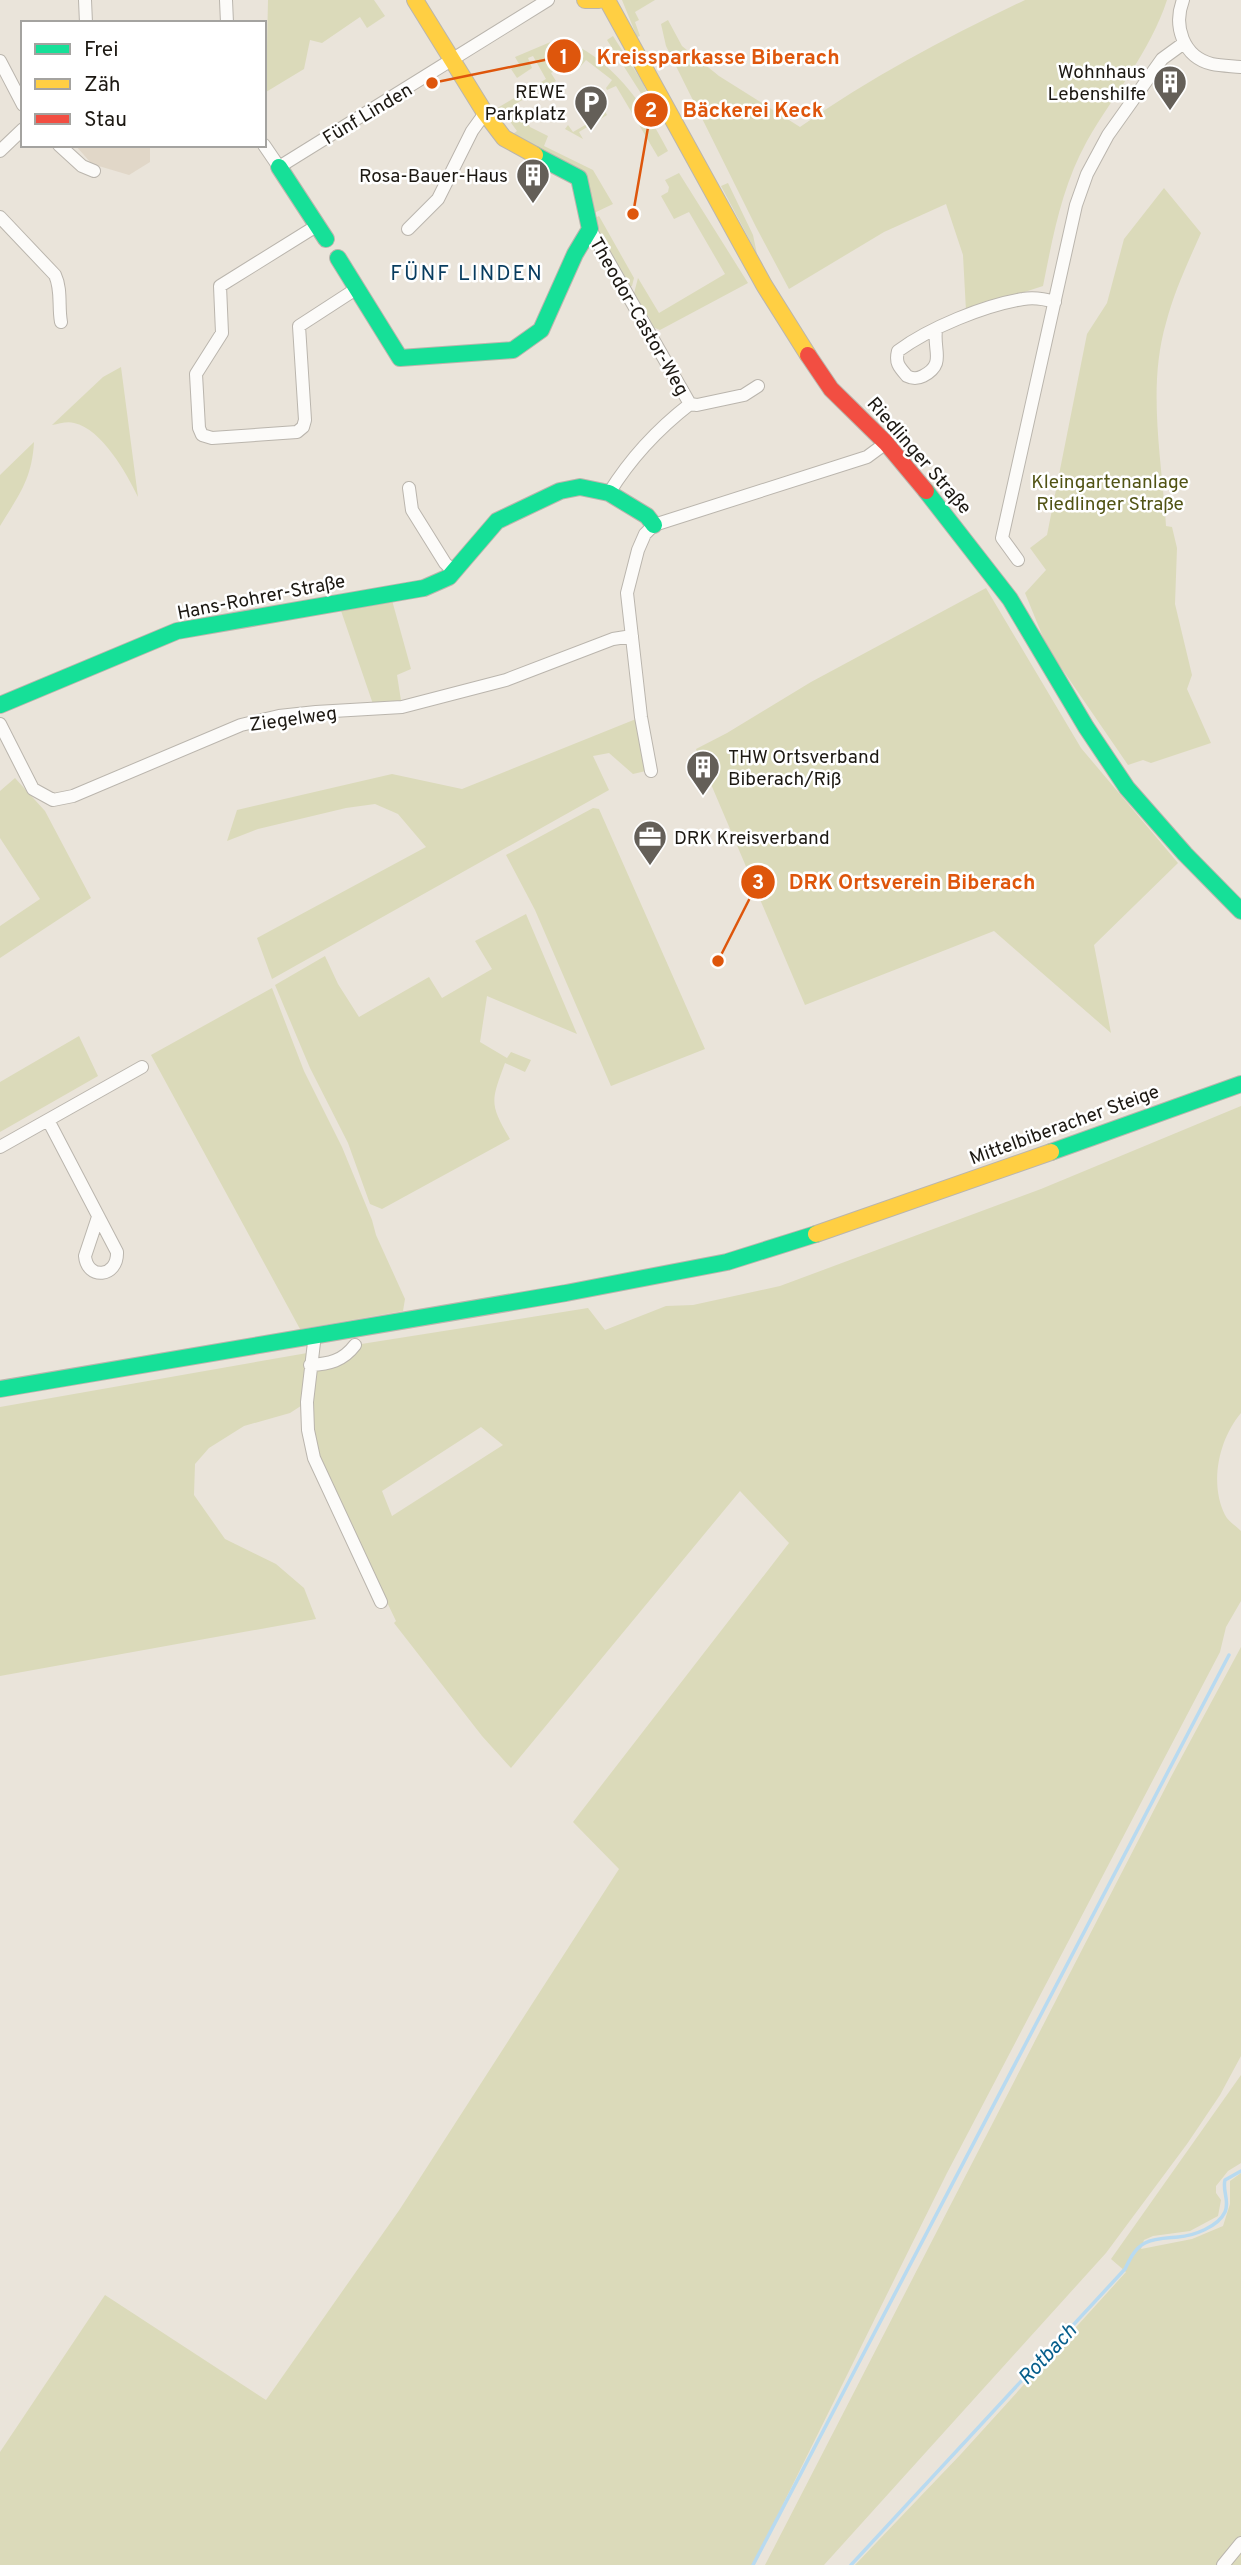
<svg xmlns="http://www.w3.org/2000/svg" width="1241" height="2565" font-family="Overpass,sans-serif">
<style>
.education{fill:#e1d7c8}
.green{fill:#dbdaba;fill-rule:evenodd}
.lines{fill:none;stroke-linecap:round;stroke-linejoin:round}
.stream{stroke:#b8daf0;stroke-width:3.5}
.street-casing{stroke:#bab5ad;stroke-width:14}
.fast-casing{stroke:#bab5ad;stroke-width:18}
.slow-casing{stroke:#bab5ad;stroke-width:18}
.jam-casing{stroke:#bab5ad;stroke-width:18}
.street{stroke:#fcfbf9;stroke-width:12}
.fast{stroke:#16e098;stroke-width:16}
.slow{stroke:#ffcf43;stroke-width:16}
.jam{stroke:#f24e42;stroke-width:16}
.labels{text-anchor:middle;stroke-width:5;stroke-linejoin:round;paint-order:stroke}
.poi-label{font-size:19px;fill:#1c1812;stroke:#fff;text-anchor:end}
.street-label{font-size:19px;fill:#1c1812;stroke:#fff}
.park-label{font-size:19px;fill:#515314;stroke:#fff}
.neighbourhood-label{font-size:21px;letter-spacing:2px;fill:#083c5f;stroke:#fff}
.water-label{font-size:21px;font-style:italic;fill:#065e8b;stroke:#fff}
.leader{fill:none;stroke:#de560c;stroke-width:2.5}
.callout-dot{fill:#de560c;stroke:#fff;stroke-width:2.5}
.mark-label{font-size:21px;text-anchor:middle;font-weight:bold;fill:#fff}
.callout-label{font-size:21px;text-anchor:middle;font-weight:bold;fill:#de560c;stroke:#fff;stroke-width:5;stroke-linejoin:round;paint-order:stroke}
</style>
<rect width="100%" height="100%" fill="#eae4da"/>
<path class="education" d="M75,145H150V162L129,175L92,164Z"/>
<path class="green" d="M268,0H374L385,16L367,28L360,17L322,43L310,40L304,69L266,92Z
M622,0H655L635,12L639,20L635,22L640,36L637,37Z
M1025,0H1167C1150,52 1114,94 1087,141C1062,186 1053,236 1043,286L966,311L963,255L946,204L884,232L789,289L756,227L666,46L661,24L668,20L682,46L719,76L800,127C871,77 947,37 1025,0Z
M613,36L643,83L656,117L607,40Z
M560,38C611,57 644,104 668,151L658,157L616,86L607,90L606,88L612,80L586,60L580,67L574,59L551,73L556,81L517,103L530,127L548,136L544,146L593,170L613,204L594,213L586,175L510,136L517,131L506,116L499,120L494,110L546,79L533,56L528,58L532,68L517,78L511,69L519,64L515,57Z
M602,106L607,115L579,132L583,139L565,129L568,125L573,132L601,116L597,108Z
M679,173L748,283L660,330L648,325L647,322L650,319L639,302H636L633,297L638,278L659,313L725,274L689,212L674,219L661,196L668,192L669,187L665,180Z
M728,183L753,235L757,254L721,186Z
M1164,188L1201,233C1188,262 1174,292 1166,323C1147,388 1162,460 1166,526L1172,527L1177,548L1175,604L1192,675L1187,689L1211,743L1151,763L1143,760L1128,765L1047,647L1025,593L1046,570L1030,548L1047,535L1087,334L1107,303L1124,239Z
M599,216L634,278L632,286L629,287L598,232L595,218Z
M121,367L138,497C127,474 102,429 74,423C67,421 59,424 52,425L103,377Z
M34,442C32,479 19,495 0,526V475Z
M986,588L1081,748L1178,863L1094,945L1111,1033L994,931L805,1005L696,749L727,733L811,682Z
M390,593L411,669L397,675L402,707L375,710L338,602Z
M641,717L650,770L633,774L609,753L593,756L609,790L272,979L257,938L426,847L398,814L375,804L346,808L258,829L227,841L237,810L392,774L462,789Z
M15,778L45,811L91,898L0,958V926L40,899L0,838V791Z
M593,808L599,809L705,1049L611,1086L535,910L506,855Z
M526,914L577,1034L487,996L480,1042L507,1058L511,1052L531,1060L525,1072L505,1063C491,1101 489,1104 510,1139L382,1209L370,1204L348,1143L310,1068L275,985L325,956L338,984L359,1017L429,977L442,998L492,969L475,941Z
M272,988L304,1071L342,1147L372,1220L376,1235L405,1299L403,1311L300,1329L151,1055Z
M79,1036L98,1076L0,1132V1082Z
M1241,1106V1413C1219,1439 1209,1483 1225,1515C1228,1521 1236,1526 1241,1531V1601L1226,1627L1220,1652L947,2173L753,2565H0V2452L105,2295L266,2400L400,2209L619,1869L573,1822L789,1543L740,1491L511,1768L482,1736L394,1623L396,1621L318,1458L310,1413L313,1369L355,1345L588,1308L605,1330L666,1306L693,1305L780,1286L1041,1189ZM481,1427L503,1445L392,1516L382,1491Z
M313,1352L307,1402L290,1413L244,1426L209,1448L195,1464L194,1495L225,1539L276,1564L304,1588L316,1619L0,1676V1407Z
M1241,1647V2056L1220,2095L1187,2144L1106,2253L824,2565H765L1172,1775Z
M1241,2075V2163L1228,2171L1216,2186V2193L1221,2200L1218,2216L1190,2231L1153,2236L1144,2240L1141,2249L1192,2239L1223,2226L1230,2204V2181L1241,2173V2565H855L961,2454L1126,2272L1111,2259Z"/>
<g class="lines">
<path class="stream" d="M753,2565L1229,1655
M851,2565L1125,2269C1130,2259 1135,2248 1145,2243C1154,2238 1168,2238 1178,2237C1193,2236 1218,2227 1225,2212C1230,2201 1222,2191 1225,2180L1241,2171"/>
<g class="street-casing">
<path id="street" d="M85,0L86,23
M226,0L227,23
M1183,0C1173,26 1183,57 1212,64C1221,66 1232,66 1241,67
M0,61L23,105
M59,145L82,166L94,171
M264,145L279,167L548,0
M0,151L23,129
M0,217L55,275C62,290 58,306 61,322
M318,225L220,286L222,333L196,374L199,428L202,435L212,438L297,432L303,427L305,420L299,326L356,289
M408,229L438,199L472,131L485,113
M590,229L690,404C659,428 630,459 609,493
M936,330C933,351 946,364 923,376C917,379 913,379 907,376C899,367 895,363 898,351C929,328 985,305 1023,299C1034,297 1045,299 1055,302
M690,404L697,405L744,395L758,386
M409,488L412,510L445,563L454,572
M1018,560L1002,538L1076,205L1087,174L1108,135L1162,59L1184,43
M0,724L33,789L53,800L73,796L241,725L279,716L316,712L402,707L506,680L613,639L632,636
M651,771L641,717L627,593L638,550L645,534L654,525L867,457L886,443
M48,1120L117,1252C118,1278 87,1280 85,1256L98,1217
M0,1147L142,1067
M315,1334L307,1402L308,1430L314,1458L381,1602
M310,1365C329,1364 343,1361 355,1345
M1223,2565L1241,2543"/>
</g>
<g class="fast-casing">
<path id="fast" d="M279,167L326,239
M338,258L400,358L513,350L541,330L575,254L590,229L579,178L535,155
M926,491L1010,599L1086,727L1127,788L1185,854L1241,911
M0,705L177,631L424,588L449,577L497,521L560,491L580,487L609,493L647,516L654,525
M1051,1152L1241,1084
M0,1389L566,1293L727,1262L816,1234"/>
</g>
<g class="slow-casing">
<path id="slow" d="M415,0L485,113L504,138L535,155
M585,0H599
M607,0L764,285L808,355
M816,1234L1051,1152"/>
</g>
<g class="jam-casing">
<path id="jam" d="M808,355L831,389L886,443L926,491"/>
</g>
<use href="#street" class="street"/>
<use href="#fast" class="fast"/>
<use href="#slow" class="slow"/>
<use href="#jam" class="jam"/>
</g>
<defs>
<g id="building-pin" transform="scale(1.75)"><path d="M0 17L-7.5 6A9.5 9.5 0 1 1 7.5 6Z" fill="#645f58" stroke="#fff"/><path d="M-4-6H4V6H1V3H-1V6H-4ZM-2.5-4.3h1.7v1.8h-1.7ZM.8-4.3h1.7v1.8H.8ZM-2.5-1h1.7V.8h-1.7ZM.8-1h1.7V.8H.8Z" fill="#fff"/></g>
<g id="parking-pin" transform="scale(1.75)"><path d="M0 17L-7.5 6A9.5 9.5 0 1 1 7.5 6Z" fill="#645f58" stroke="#fff"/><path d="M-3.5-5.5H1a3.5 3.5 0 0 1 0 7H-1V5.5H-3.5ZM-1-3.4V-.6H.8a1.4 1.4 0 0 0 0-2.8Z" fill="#fff"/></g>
<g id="office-pin" transform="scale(1.75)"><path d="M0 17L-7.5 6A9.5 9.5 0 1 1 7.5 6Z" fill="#645f58" stroke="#fff"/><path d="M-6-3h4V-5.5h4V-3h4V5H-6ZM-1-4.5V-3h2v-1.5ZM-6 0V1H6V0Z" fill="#fff"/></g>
</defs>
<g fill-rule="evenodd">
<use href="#building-pin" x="1170" y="82"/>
<use href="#parking-pin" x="591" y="102"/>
<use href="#building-pin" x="533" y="175"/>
<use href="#building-pin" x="703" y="767"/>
<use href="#office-pin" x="650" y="837"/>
</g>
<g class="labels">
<g class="poi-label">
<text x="1146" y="78">Wohnhaus<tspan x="1146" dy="22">Lebenshilfe</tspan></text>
<text x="566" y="98">REWE<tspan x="566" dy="22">Parkplatz</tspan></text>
<text x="508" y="182">Rosa-Bauer-Haus</text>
<text x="728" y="763" text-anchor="start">THW Ortsverband<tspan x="728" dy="22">Biberach/Riß</tspan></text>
<text x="674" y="844" text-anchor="start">DRK Kreisverband</text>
</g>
<g class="street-label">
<text transform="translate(367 113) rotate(-31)" y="7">Fünf Linden</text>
<text transform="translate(640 316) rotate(60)" y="7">Theodor-Castor-Weg</text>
<text transform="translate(920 455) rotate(49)" y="7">Riedlinger Straße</text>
<text transform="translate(261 596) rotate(-11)" y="7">Hans-Rohrer-Straße</text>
<text transform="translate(293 718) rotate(-8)" y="7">Ziegelweg</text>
<text transform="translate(1064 1124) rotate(-20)" y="7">Mittelbiberacher Steige</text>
</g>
<g class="park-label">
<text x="1110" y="488">Kleingartenanlage<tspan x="1110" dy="22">Riedlinger Straße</tspan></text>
</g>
<g class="neighbourhood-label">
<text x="467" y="280">FÜNF LINDEN</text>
</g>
<g class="water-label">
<text transform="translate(1047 2354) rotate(-47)" y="7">Rotbach</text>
</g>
</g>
<path class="leader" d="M432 83L564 56M633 214L651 110M718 961L758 882"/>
<g class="callout-dot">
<circle cx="432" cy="83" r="7"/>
<circle cx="633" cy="214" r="7"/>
<circle cx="718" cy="961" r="7"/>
<circle cx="564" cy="56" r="18"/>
<circle cx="651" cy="110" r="18"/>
<circle cx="758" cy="882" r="18"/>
</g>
<g class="mark-label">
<text x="564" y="64">1</text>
<text x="651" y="117">2</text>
<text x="758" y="889">3</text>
</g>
<g class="callout-label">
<text x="718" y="64">Kreissparkasse Biberach</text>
<text x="753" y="117">Bäckerei Keck</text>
<text x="912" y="889">DRK Ortsverein Biberach</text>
</g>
<rect x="21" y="21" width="245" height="126" fill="#ffffff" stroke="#a4a3a0" stroke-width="2"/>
<rect x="35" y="44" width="35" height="10" fill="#16e098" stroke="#a4a3a0" stroke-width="2"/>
<text x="84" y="56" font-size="21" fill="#1c1812">Frei</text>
<rect x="35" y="79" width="35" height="10" fill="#ffcf43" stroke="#a4a3a0" stroke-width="2"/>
<text x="84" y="91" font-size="21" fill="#1c1812">Zäh</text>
<rect x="35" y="114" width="35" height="10" fill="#f24e42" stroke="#a4a3a0" stroke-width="2"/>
<text x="84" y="126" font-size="21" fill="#1c1812">Stau</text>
</svg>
